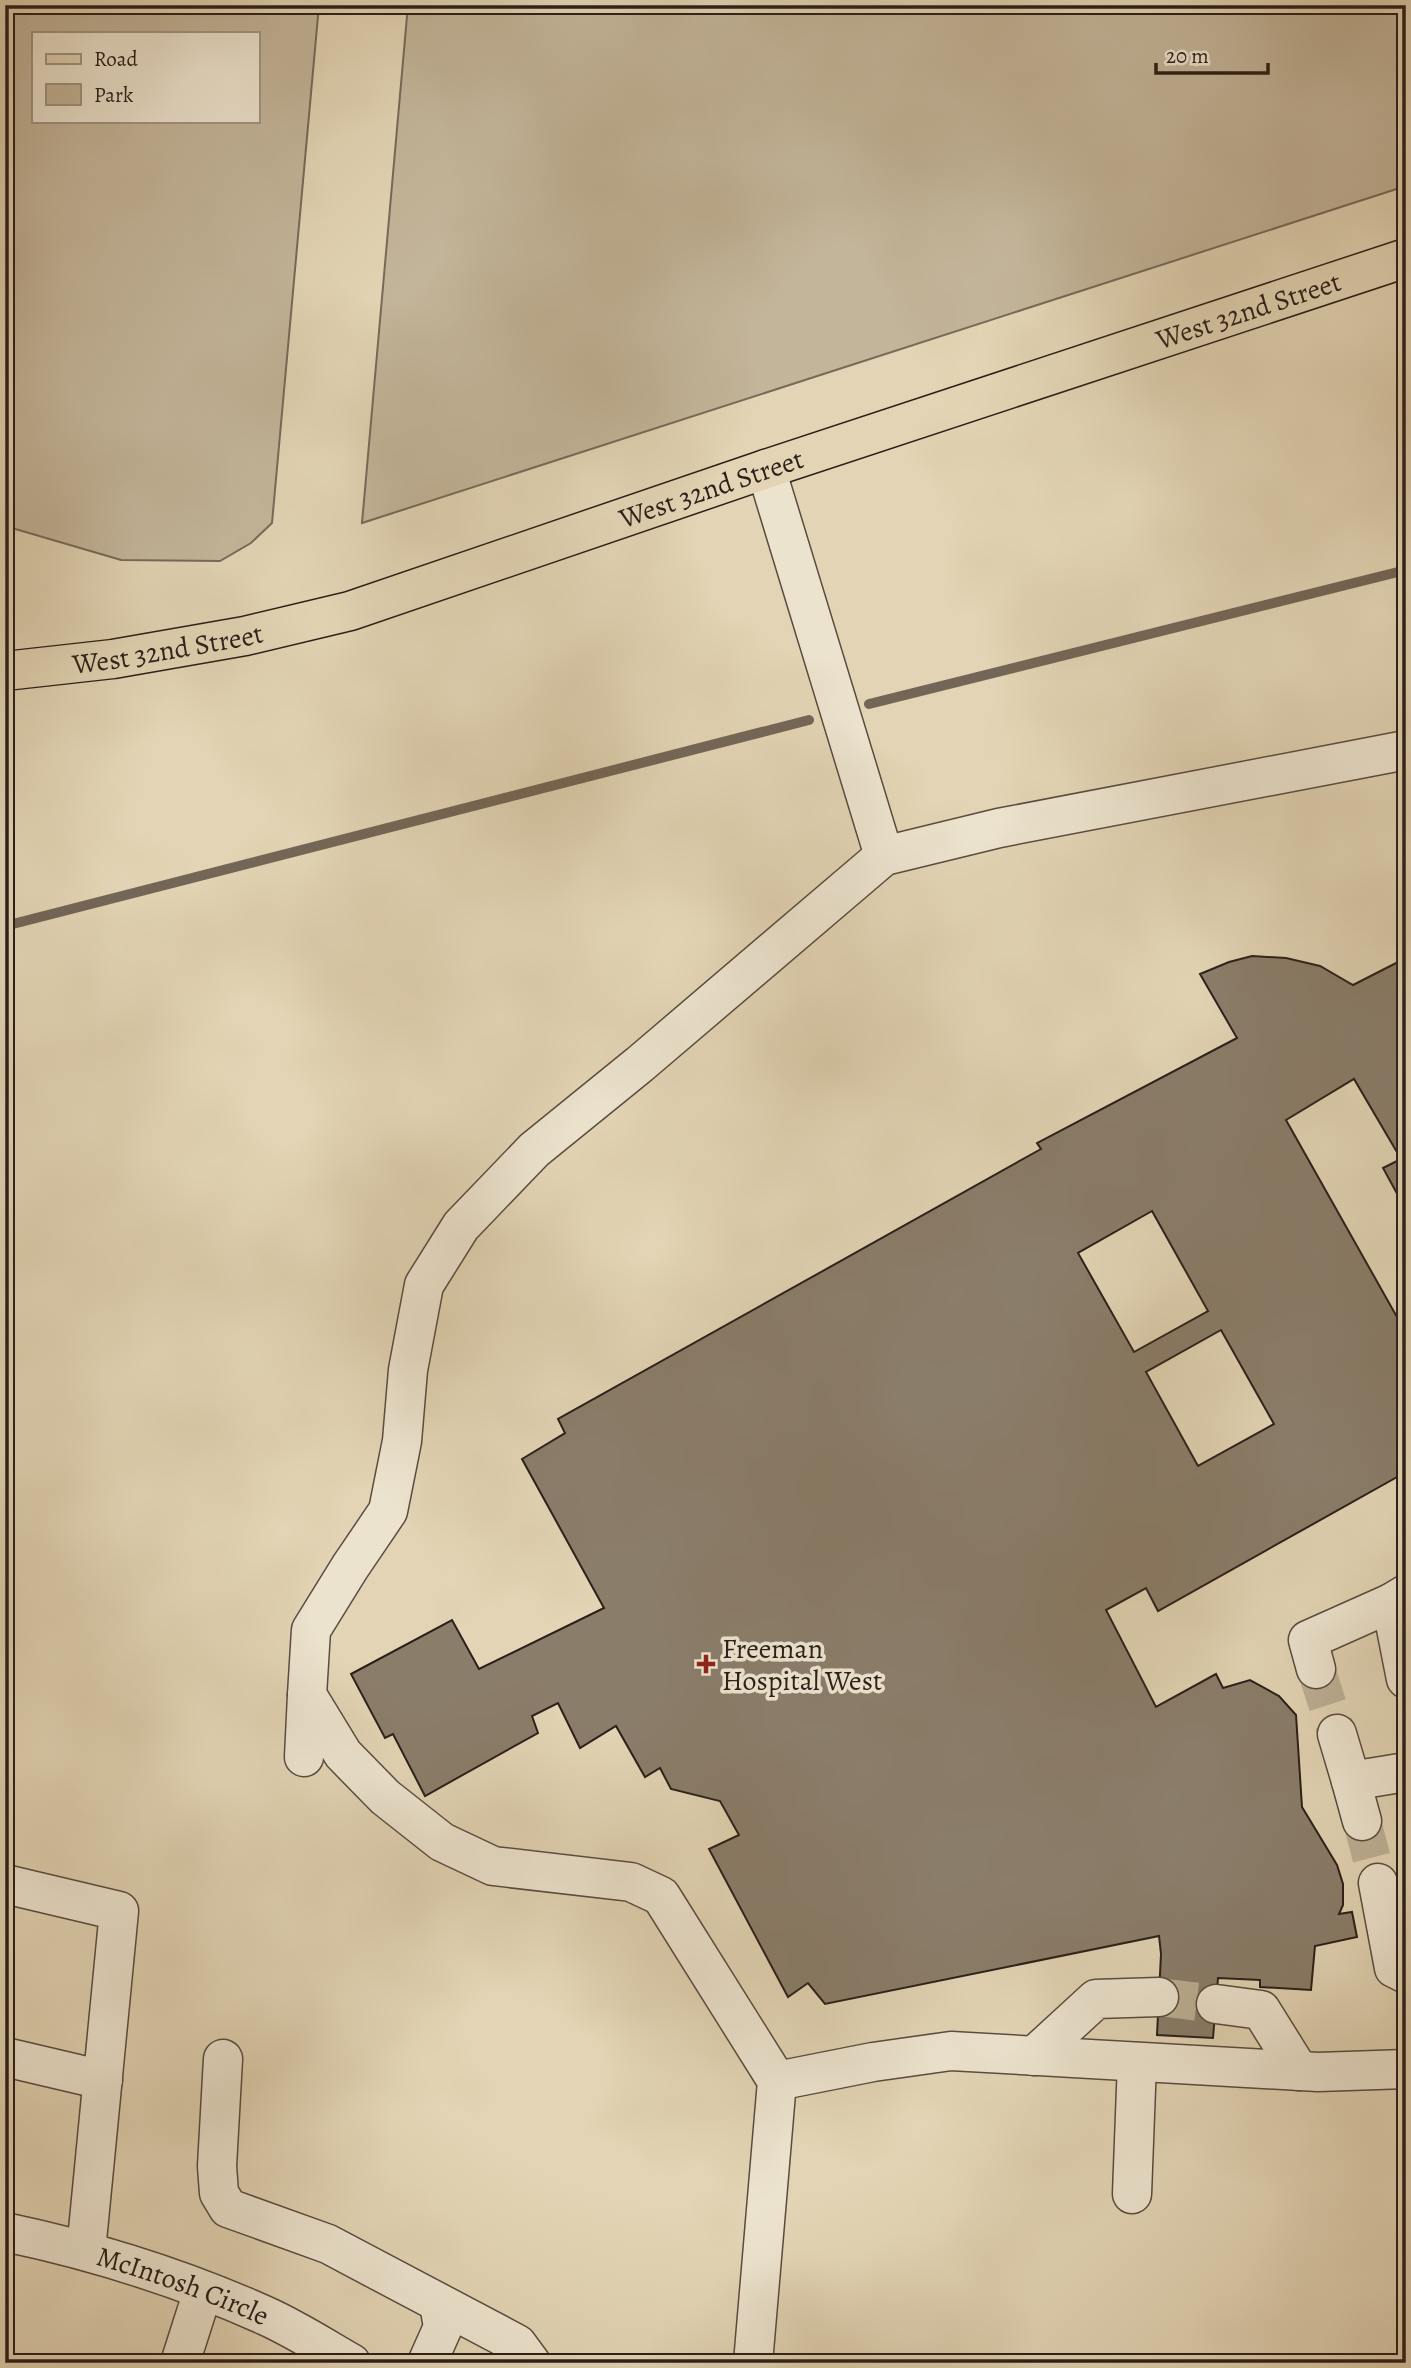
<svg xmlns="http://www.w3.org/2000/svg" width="1411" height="2368" font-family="Alegreya,serif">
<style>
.green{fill:#c3b59a;stroke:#776a5a;stroke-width:2;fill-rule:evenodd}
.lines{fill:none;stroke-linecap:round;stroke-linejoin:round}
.stream{stroke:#746657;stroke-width:10}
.building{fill:#8a7d6a;stroke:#2b1f1a;stroke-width:2;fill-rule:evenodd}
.minor-tunnel{stroke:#bdb095;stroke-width:38;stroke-dasharray:38 19;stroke-linecap:butt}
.minor-casing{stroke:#594c40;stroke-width:41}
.major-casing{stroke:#2b1f1a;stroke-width:41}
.minor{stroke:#ece3ce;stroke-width:38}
.major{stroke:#e2d4b4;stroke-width:38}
.poi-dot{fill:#8f2418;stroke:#ece3ce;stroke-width:2.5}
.labels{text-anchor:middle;stroke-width:7;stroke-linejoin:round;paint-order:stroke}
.street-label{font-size:28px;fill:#2b1f1a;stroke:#ece3ce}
.poi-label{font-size:28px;fill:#2b1f1a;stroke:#ece3ce;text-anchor:start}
</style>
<rect width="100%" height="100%" fill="#e2d4b4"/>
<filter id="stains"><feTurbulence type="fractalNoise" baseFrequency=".00286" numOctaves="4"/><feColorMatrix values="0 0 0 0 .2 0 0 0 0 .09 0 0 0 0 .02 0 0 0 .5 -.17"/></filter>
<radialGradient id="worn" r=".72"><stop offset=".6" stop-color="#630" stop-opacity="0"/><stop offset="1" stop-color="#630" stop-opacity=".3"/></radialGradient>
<path class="green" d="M5,5H319L272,523L251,543L220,561L121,560L5,526ZM33,33H257V121H33Z
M408,5H1406V186L362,523Z"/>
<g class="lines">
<path class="stream" d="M869,704L1406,570
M5,926L809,720"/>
</g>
<path class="building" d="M1252,956L1286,958L1320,966L1353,985L1406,958V1210L1383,1168L1401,1159L1354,1079L1286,1120L1406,1333V1472L1158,1611L1146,1588L1106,1610L1156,1707L1216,1674L1223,1688L1250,1680L1279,1696L1296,1715L1302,1807L1337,1865L1343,1884V1905L1339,1914L1352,1912L1357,1937L1315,1946L1311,1990L1260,1987V1980L1218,1978L1213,2038L1157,2035L1161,1954L1159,1936L825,2004L808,1983L788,1997L709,1849L739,1835L720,1801L671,1789L660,1768L645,1777L616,1726L580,1748L558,1703L532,1716L538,1733L425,1796L393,1734L385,1738L351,1674L452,1620L479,1669L604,1608L522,1459L565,1433L558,1419L1041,1149L1037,1143L1237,1038L1200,974L1229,962ZM1152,1211L1208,1311L1134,1352L1078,1253ZM1221,1330L1274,1424L1198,1466L1146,1372Z"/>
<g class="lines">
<path class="minor-tunnel" d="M1316,1669L1337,1734
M1362,1821L1378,1883
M1159,1997L1216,2004"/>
<g class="minor-casing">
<g id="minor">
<path d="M766,469L884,856"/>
<path d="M1406,1594L1391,1603L1406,1679"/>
<path d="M1316,1669L1308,1640L1391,1603"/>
<path d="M1337,1734L1351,1781L1406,1772"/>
<path d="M304,1757L307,1695"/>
<path d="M1351,1781L1362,1821"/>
<path d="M1378,1883L1394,1968L1406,1974"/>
<path d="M5,1884L119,1911L86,2251"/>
<path d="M1216,2004L1261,2010L1299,2071"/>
<path d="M1034,2056L1096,1999L1159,1997"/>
<path d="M5,2057L103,2080"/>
<path d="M223,2059L217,2166L219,2193L228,2208L328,2244L517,2344L531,2363"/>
<path d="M777,2081L873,2062L951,2051L1318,2072L1406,2069"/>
<path d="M1132,2194L1137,2062"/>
<path id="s1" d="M5,2232C95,2251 182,2278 266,2316C295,2329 323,2347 351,2363"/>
<path d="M180,2363L203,2291"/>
<path d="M427,2363L443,2327L439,2304"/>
<path d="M753,2363L777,2081L661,1896L631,1882L493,1866L442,1842L385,1797L343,1754L307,1695L311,1630L350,1567L388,1511L402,1441L408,1370L424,1285L461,1226L534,1150L640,1064L884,856L999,828L1406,750"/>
</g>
</g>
<g class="major-casing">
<g id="major">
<path id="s2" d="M5,671L113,659L245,636L350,611L766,469L1406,258"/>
</g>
</g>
<use href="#minor" class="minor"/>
<use href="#major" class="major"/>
</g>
<path class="poi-dot" d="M702.5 1653.5h7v7h7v7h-7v7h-7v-7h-7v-7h7z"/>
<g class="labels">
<g class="street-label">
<text dy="10" stroke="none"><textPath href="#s2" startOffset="1298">West 32nd Street</textPath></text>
<text dy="10" stroke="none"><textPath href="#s2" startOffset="732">West 32nd Street</textPath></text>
<text dy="10" stroke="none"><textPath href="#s2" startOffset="164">West 32nd Street</textPath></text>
<text dy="10" stroke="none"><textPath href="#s1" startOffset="186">McIntosh Circle</textPath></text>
</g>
<g class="poi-label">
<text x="722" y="1658">Freeman<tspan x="722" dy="32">Hospital West</tspan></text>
</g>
</g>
<rect width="1411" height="2368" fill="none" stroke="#e2d4b4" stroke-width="28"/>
<rect x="7" y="7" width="1397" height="2354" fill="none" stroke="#2b1f1a" stroke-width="3.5"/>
<rect x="14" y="14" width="1383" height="2340" fill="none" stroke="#2b1f1a" stroke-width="2"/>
<rect x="32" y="32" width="228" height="91" fill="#ece3ce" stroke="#9f9586" stroke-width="2"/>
<rect x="46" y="54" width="35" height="10" fill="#e2d4b4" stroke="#9f9586" stroke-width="2"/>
<text x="94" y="66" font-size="21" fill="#2b1f1a">Road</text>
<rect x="46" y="84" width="35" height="21" fill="#c3b59a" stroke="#9f9586" stroke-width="2"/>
<text x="94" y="102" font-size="21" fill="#2b1f1a">Park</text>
<path d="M1156 63v10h112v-10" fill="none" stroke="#2b1f1a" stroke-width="3.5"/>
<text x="1166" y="63" font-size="21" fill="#2b1f1a" stroke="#ece3ce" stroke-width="5" paint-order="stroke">20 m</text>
<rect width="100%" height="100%" filter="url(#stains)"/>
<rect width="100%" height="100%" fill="url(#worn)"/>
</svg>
